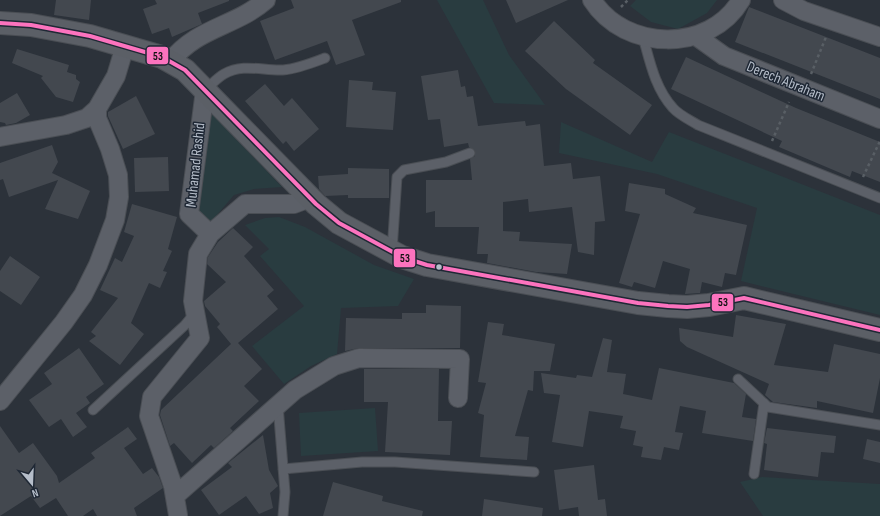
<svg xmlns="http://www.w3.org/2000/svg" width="880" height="516" font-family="'Sofia Sans Condensed',sans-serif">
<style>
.green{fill:#293c40}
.building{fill:#43484f}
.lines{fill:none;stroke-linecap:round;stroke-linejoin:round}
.lane-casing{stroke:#4a4e54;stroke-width:11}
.street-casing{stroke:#4a4e54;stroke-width:20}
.secondary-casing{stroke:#4a4e54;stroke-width:24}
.path{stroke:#595f65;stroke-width:2.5;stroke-dasharray:3 3;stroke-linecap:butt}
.lane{stroke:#5c6068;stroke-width:9}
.street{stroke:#5c6068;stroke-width:18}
.secondary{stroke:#5b5f66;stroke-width:22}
.bus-1-casing{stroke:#1f2835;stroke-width:7}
.bus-1{stroke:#fc73be;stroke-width:4}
.bus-dot{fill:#b6beca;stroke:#1f2835;stroke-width:1.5}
.labels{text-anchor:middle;stroke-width:3;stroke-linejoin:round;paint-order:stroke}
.street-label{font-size:15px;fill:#b6beca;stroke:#1f2835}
.line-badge{stroke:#1f2835;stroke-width:1.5}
.pale-badge-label{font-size:11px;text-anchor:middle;font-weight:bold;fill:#111}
</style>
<rect width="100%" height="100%" fill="#2c323a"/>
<path class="green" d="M437,0H483L509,55L545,105L494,103Z
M636,0H717L707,13L678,29L651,22L630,6Z
M212,114L282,187L254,189L234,195L210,223L200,213L196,204Z
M561,122L652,162L669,132L880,215V315L741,281L757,208L657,174L559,153Z
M279,217L305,227L374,265L414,279L398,306L341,308L337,354L311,366L284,384L252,346L304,306L260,256L269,249L245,225L265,218Z
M375,408L378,451L301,456L299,413Z
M762,477L880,484V516H763L740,482Z"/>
<path class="building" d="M56,0H91L89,20L54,15Z
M155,0H229V1L198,13L202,24L172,37L169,28L152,34L143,9L157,4Z
M291,0H401V2L352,20L365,55L336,65L327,41L275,60L260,21L294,8Z
M506,0H568L516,23Z
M749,7L880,58V99L735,42Z
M554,21L595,60L593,63L652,105L630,135L566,89L525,51Z
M17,49L69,65L67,72L76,75V79L80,82L73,102L56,97L41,78L43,76L12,63Z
M686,57L796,108L880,142V182L852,171L850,177L779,147L782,141L671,89Z
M458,70L461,87L465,86L467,97L473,96L478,126L525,121L526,126L540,124L544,166L571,163L573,179L600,176L605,221L595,222L594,255L578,252L572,207L529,212L528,199L503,202V231L520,232L519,241L572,244L567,274L536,272L487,263L488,254H477L479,227H435V211L426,213V180H472L470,159L475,156V151L469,147L468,143L444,147L440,119L428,120L421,76Z
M349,80L373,82L372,90L396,92L393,130L346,127Z
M265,84L284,106L292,98L319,129L294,151L286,141L283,144L245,101Z
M17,93L30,115L16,123L6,125L5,123L0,122V103Z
M136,96L155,134L123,149L108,116V112Z
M52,145L58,162L52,173L90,191L78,219L45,209L58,180L9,197L3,179L0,180V163Z
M168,157L169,191L135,192L134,158Z
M348,168L389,169V198H348V195L325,196L319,189L318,176L348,174Z
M629,183L665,189V194L696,208L693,213L747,225L736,275L725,273L722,287L702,282L700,293L685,294L690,269L663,261L655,288L634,282L632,287L619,283L640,214L625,211Z
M132,204L177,217L168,249L172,251L163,271L167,272L160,288L149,283L131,323L144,334L120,365L89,341L96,336L91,332L118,298L100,290L115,258L122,262L134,236L124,232Z
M233,228L253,247L244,256L274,290L267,296L278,309L238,343L262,369L244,386L259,401L230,428L233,431L214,448L211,445L192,463L174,443L170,446L160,415L161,410L231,344L217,327L220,324L205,306L204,301L226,282L207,264L208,257L218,242Z
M10,256L40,277L21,305L0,291V271Z
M426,305L461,306L460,348H359L345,351L346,318L402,319V313H426Z
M736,315L786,324L774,365L828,372L834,344L880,354V378L873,413L817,401V408L773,402L765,395L769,384L687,347L680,341L679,328L733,337Z
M488,322L504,324L502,335L555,344L550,371H534L533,391L528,390L515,436L529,437L527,460L480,457L484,415L478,413L486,383L478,382Z
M603,338L612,340L607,372L626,374L623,394L652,400L659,368L734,383L746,394L742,417L756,419L753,441L702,433L706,411L680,406L675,432L683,433L679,450L664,447L661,460L641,457L643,447L633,445L636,431L620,428L623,416L589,411L583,447L552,442L560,395L544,393L541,373L576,378L577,375L592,377Z
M79,348L104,384L86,397L90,403L76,413L87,427L73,437L61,419L49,427L29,400L52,384L44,373Z
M364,369H439L438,421H452L450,455L385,452L388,402H364Z
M0,426L19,453L33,443L57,476L59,483L95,458L91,453L128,427L137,439L124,448L143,474L152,468L159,477L163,488L134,508L137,516H97L93,509L83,516H68L56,498L40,508L31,496L0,516Z
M767,428L836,436L834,453L821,452L818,477L764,470L767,444L764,443Z
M263,435L269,470L278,486L270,493L273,508L259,514L246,496L219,515L201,490L232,467L228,463Z
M867,439L880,442V463L863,459Z
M594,465L598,500L605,499L607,516H579L578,507L559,510L554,470Z
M333,482L383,496L382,501L423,511L422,516H323Z
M484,499L543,508L542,516H482Z"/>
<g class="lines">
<g class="lane-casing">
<path id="lane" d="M643,37C650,62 655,88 673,108C679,115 690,120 698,125L880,198
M205,90C211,85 217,78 224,74C243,63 263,71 283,70C297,69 312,63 325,58
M392,251L397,177L404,170L446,162L470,153
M738,379L768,407L880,425
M278,405L285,492L283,516
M93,410L185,325L195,313
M283,469L362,462H395L534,472
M754,474L764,403"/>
</g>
<g class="street-casing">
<path id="street" d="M592,0C625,52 710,53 741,0
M783,0L804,11L880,37
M696,36L724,56L880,119
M170,62C197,27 235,27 266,0
M0,137L66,125L87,118L97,109
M210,234L245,204H294L310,198
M0,401L64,322L83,295L98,265L115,220L119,197L118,175L110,149L97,118V109L116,76L125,46
M175,496L295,390L334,366L359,358L460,359L458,398
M178,515L173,486L149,416L152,397L200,338L193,301L198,254L210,234L189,214L205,90"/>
</g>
<g class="secondary-casing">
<path id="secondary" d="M0,23L31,25L90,36L162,57L185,70L316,204L339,223L402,257L427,265L638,303L668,306L687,307L709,305L744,298L880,330"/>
</g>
<path class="path" d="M621,7L628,0
M811,74L826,37
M772,141L789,102
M863,177L880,141"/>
<use href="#lane" class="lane"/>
<use href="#street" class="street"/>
<use href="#secondary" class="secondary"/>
<g class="bus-1-casing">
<path id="bus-1" d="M0,23L31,25L90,36L162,57L185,70L316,204L339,223L402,257L427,265L638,303L668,306L687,307L709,305L744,298L880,330"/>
</g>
<use href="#bus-1" class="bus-1"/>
</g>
<circle class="bus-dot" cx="439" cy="267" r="3.5"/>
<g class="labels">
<g class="street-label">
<text transform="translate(786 81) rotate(22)" y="5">Derech Abraham</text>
<text transform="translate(195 165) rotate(-84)" y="5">Muhamad Rashid</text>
</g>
</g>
<g class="line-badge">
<rect x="146" y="46" width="23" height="19" rx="4" fill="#fc73be"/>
<rect x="393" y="248" width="23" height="20" rx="4" fill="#fc73be"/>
<rect x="711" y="293" width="23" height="19" rx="4" fill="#fc73be"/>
</g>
<g class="pale-badge-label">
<text x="158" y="60">53</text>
<text x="405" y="262">53</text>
<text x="723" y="306">53</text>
</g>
<g transform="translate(32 484) rotate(161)" stroke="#1f2835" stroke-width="3" paint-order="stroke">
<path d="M0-3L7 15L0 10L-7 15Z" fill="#b6beca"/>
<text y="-6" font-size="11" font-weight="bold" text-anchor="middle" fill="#b6beca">N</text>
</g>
</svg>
